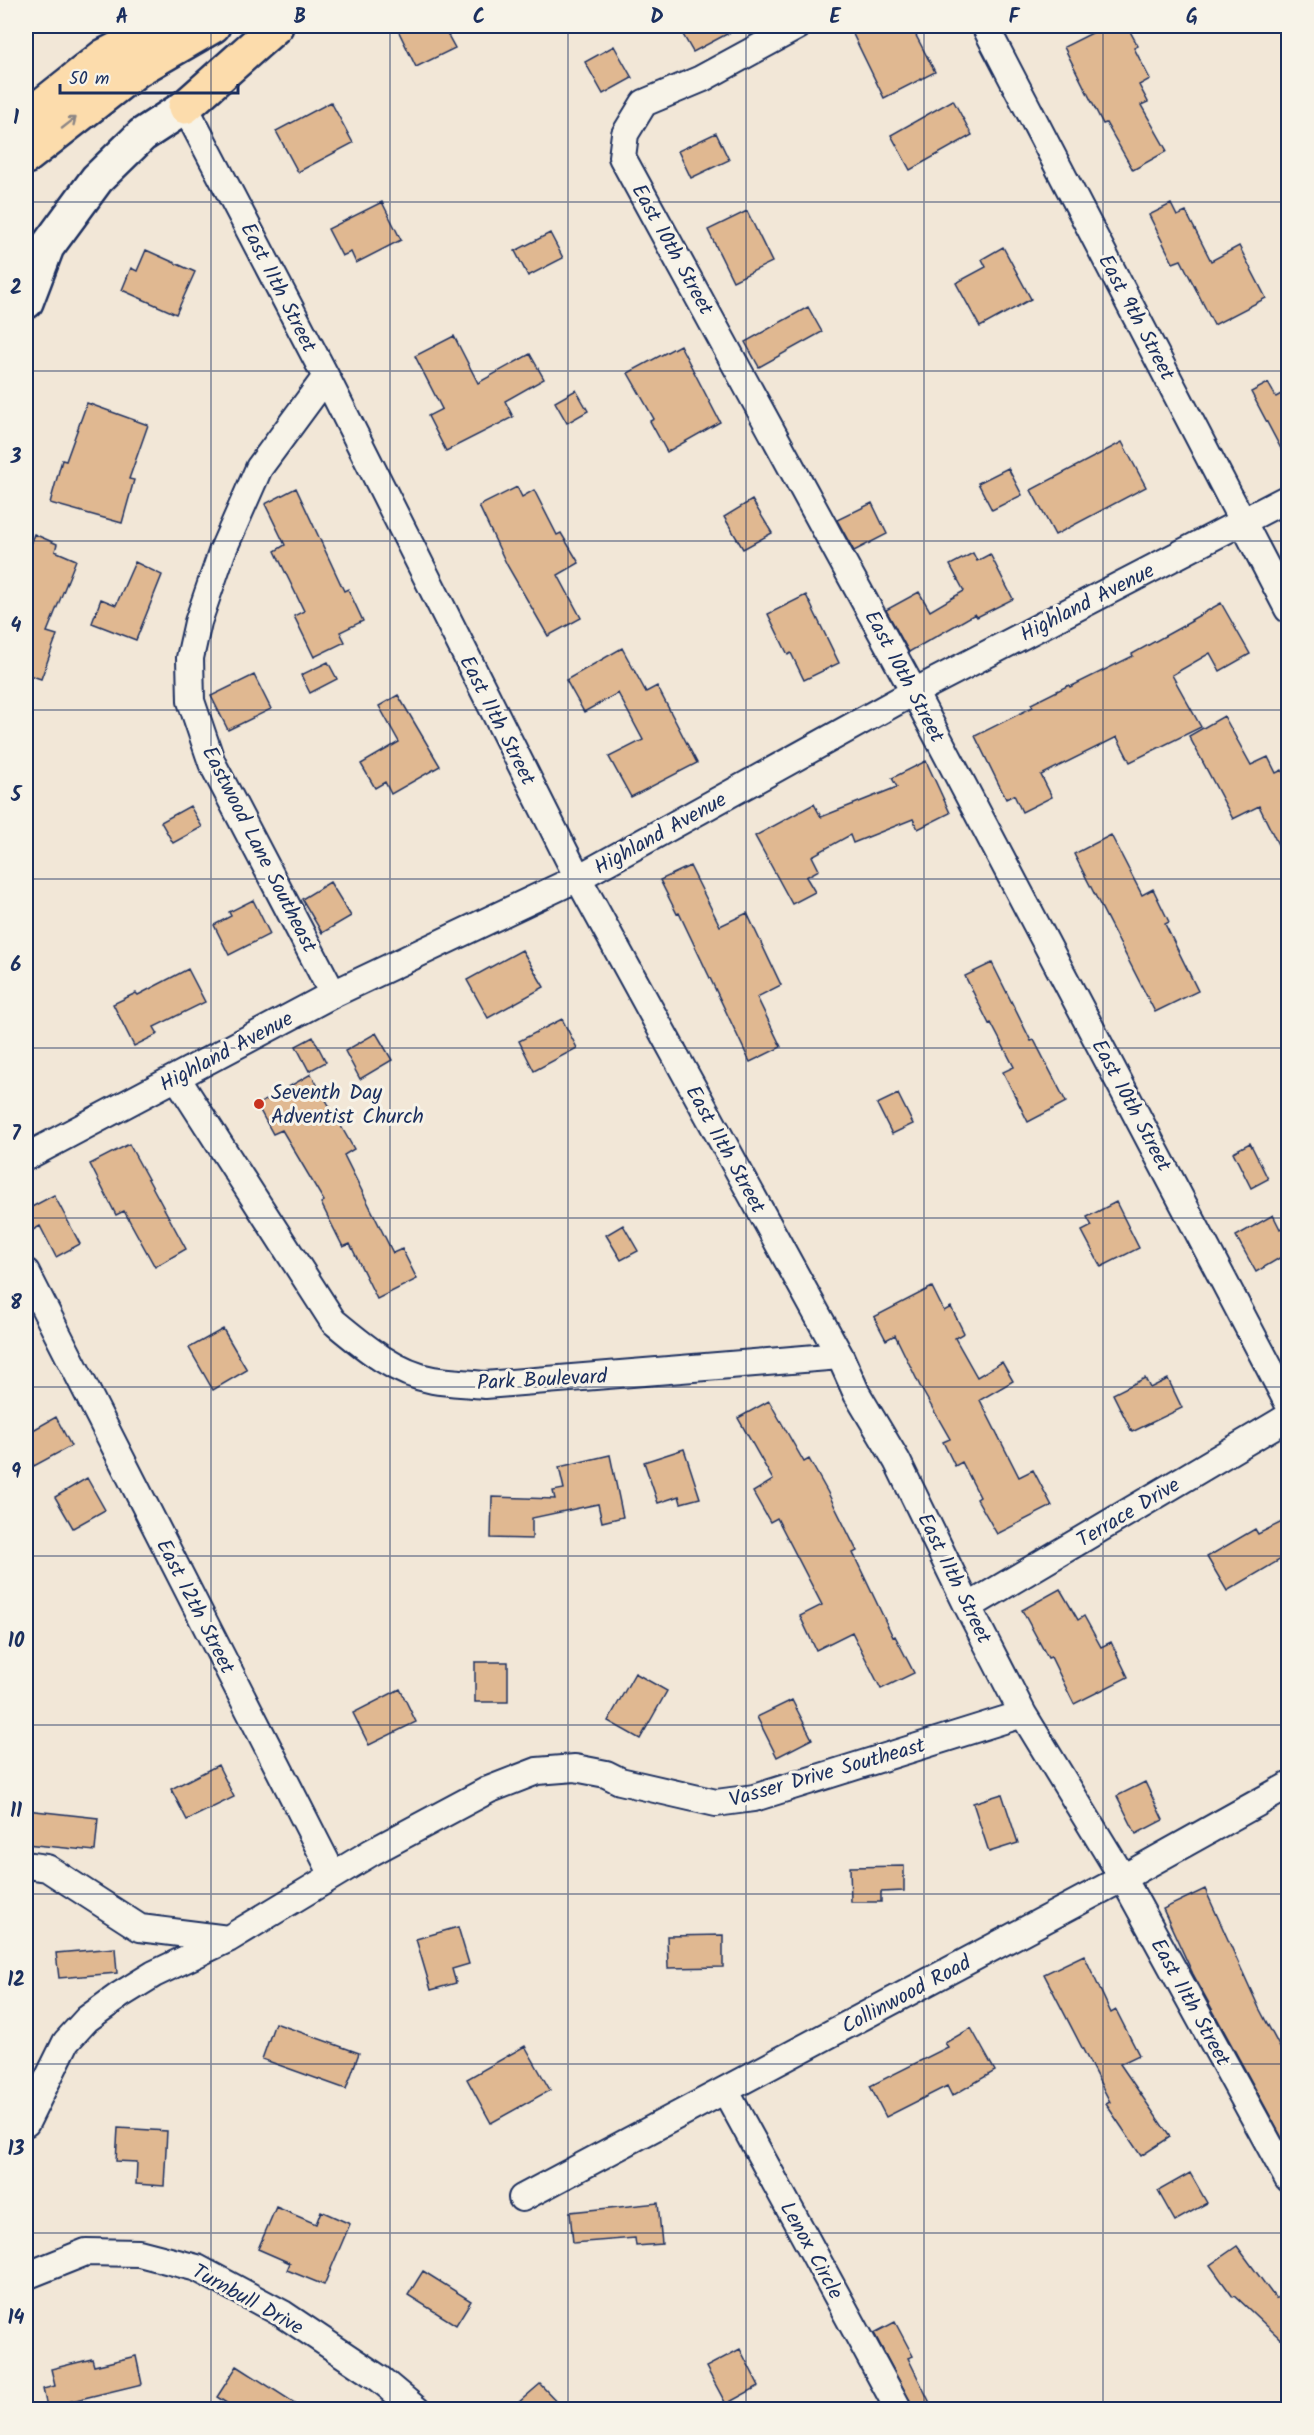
<svg xmlns="http://www.w3.org/2000/svg" width="1314" height="2435" font-family="Kalam,sans-serif">
<style>
.building{fill:#e0b891;stroke:#1b2f5e;stroke-width:1.5}
.lines{fill:none;stroke-linecap:round;stroke-linejoin:round}
.street-casing{stroke:#1b2f5e;stroke-width:30}
.secondary-casing{stroke:#1b2f5e;stroke-width:38}
.primary-casing{stroke:#1b2f5e;stroke-width:38}
.highway-casing{stroke:#1b2f5e;stroke-width:38}
.street{stroke:#f7f3e8;stroke-width:26}
.secondary{stroke:#f7f3e8;stroke-width:33}
.primary{stroke:#fcdcac;stroke-width:33}
.highway{stroke:#fcdcac;stroke-width:33}
.oneway{stroke:#8c8685}
.grid{fill:none;stroke:#1b2f5e;stroke-width:1.5;stroke-opacity:0.55}
.poi-dot{fill:#c8321e;stroke:#f7f3e8;stroke-width:2}
.labels{text-anchor:middle;stroke-width:6;stroke-linejoin:round;paint-order:stroke}
.street-label{font-size:21px;fill:#1b2f5e;stroke:#f7f3e8}
.poi-label{font-size:21px;fill:#1b2f5e;stroke:#f7f3e8;text-anchor:start}
.neatline{fill:none;stroke:#1b2f5e;stroke-width:2}
.grid-label{font-size:20px;text-anchor:middle;font-weight:bold;fill:#1b2f5e}
</style>
<rect width="100%" height="100%" fill="#f2e7d7"/>
<filter id="ink" filterUnits="userSpaceOnUse"><feTurbulence type="fractalNoise" baseFrequency=".0167" numOctaves="2"/><feDisplacementMap in="SourceGraphic" scale="12" xChannelSelector="R" yChannelSelector="G"/><feConvolveMatrix kernelMatrix="1 2 1 2 8 2 1 2 1" color-interpolation-filters="sRGB"/></filter>
<g filter="url(#ink)">
<path class="building" d="M396,26H443L455,48L416,67Z
M678,26H742L693,52Z
M849,26H911L935,72L884,98Z
M1106,26H1127L1138,46L1134,48L1150,79L1139,85L1148,102L1141,105L1167,151L1133,170L1106,123L1103,124L1064,47Z
M614,46L632,78L603,94L585,62Z
M953,100L972,135L910,170L891,135Z
M331,102L353,143L298,172L276,131Z
M716,133L729,160L691,178L678,151Z
M382,202L401,240L356,263L351,252L342,256L328,229Z
M1171,204L1177,216L1186,212L1211,261L1239,246L1266,298L1214,325L1181,260L1173,263L1149,215Z
M747,211L772,262L733,281L708,230Z
M550,233L563,258L528,276L515,251Z
M1003,247L1031,299L980,327L956,283L986,267L982,259Z
M146,250L195,272L176,314L122,290L131,268L137,271Z
M808,307L822,332L759,367L745,342Z
M454,336L478,383L530,354L544,379L505,401L513,417L446,451L428,416L442,409L415,356Z
M680,345L720,422L667,452L650,421L654,419L628,373Z
M1268,383L1276,397L1288,390V462L1251,392Z
M576,390L588,411L567,423L555,402Z
M87,403L148,425L129,479L134,480L122,523L50,503L62,460L66,461Z
M1122,442L1146,487L1055,535L1031,490Z
M1008,468L1022,495L992,510L978,483Z
M517,487L522,497L534,490L557,535L561,533L579,563L558,575L581,618L548,636L507,565L479,506Z
M296,488L344,591L348,589L363,621L340,632L345,642L314,657L294,616L304,611L275,551L285,545L265,504Z
M752,500L772,533L743,549L724,517Z
M872,503L887,534L854,551L837,520Z
M34,534L57,544L55,551L76,560L47,632L57,635L41,679L26,674V556Z
M973,553L977,561L990,554L1013,599L977,617L975,614L909,652L886,610L919,592L930,611L964,591L950,565Z
M135,562L162,575L136,640L92,623L101,599L116,605Z
M806,595L839,663L804,680L791,653L788,655L768,614Z
M1221,603L1250,654L1220,671L1210,653L1172,675L1201,727L1130,762L1117,737L1041,775L1052,797L1022,812L1014,795L1006,799L975,736L1033,707L1031,704L1069,685L1070,687L1133,656L1132,654L1192,621L1191,620Z
M622,648L646,692L657,686L697,763L631,797L609,757L643,740L618,693L584,712L566,680Z
M328,662L337,679L310,693L301,675Z
M254,675L271,709L228,730L211,696Z
M398,695L440,766L391,794L385,782L375,788L361,764L399,742L379,706Z
M1224,716L1251,765L1268,757L1276,773L1282,770L1288,783V865L1259,806L1233,819L1189,736Z
M926,761L950,813L918,829L913,819L853,843L850,835L812,856L819,870L806,877L815,892L792,904L755,836L814,804L821,817L897,787L892,778Z
M190,806L202,827L173,843L161,822Z
M1111,835L1142,895L1153,889L1169,922L1165,924L1198,991L1155,1012L1074,854Z
M690,866L720,926L747,913L781,985L757,997L781,1047L750,1062L679,913L677,914L660,880Z
M330,882L351,916L322,933L302,899Z
M253,900L270,934L229,955L214,925L231,916L229,912Z
M522,950L544,987L488,1018L467,980Z
M992,963L1031,1041L1034,1040L1066,1102L1028,1122L1003,1072L1014,1067L991,1023L989,1024L965,976Z
M188,969L205,1002L154,1027L158,1034L134,1046L113,1004L136,993L138,995Z
M562,1019L577,1048L534,1071L519,1041Z
M376,1033L392,1060L360,1079L345,1051Z
M313,1037L326,1062L309,1071L296,1046Z
M311,1074L354,1149L344,1155L393,1253L402,1249L417,1279L377,1299L350,1244L343,1247L321,1203L324,1201L282,1130L273,1134L257,1105Z
M898,1094L913,1124L892,1134L877,1104Z
M1250,1143L1268,1179L1251,1188L1233,1152Z
M129,1144L186,1249L155,1267L124,1211L116,1215L90,1164Z
M54,1195L80,1244L56,1257L40,1226L33,1230L26,1216V1210Z
M1116,1202L1139,1248L1101,1267L1082,1231L1092,1226L1087,1217Z
M1273,1215L1280,1229L1288,1224V1253L1256,1272L1236,1236Z
M623,1225L638,1251L621,1260L606,1235Z
M932,1287L944,1311L951,1307L964,1333L955,1338L977,1377L1002,1362L1013,1381L980,1400L1019,1477L1033,1470L1052,1506L997,1534L977,1499L980,1497L962,1462L955,1466L943,1442L950,1439L921,1388L895,1335L886,1340L874,1317Z
M223,1329L247,1370L213,1390L189,1348Z
M1145,1378L1150,1388L1168,1379L1182,1408L1132,1432L1113,1394Z
M769,1401L804,1462L809,1459L827,1491L857,1551L853,1553L893,1637L895,1636L914,1673L881,1689L852,1632L816,1650L800,1616L822,1605L777,1518L770,1522L753,1492L773,1480L738,1418Z
M56,1417L71,1446L34,1466L26,1450V1434Z
M684,1449L700,1498L681,1503L679,1496L658,1503L644,1462Z
M610,1455L623,1517L602,1522L598,1504L532,1518V1539L491,1538L492,1497L555,1499L553,1491L564,1489L559,1467Z
M87,1478L105,1510L73,1528L55,1497Z
M1288,1519V1555L1227,1591L1207,1557L1255,1529L1258,1534Z
M1060,1589L1078,1620L1084,1616L1101,1647L1111,1642L1128,1677L1074,1704L1051,1657L1048,1658L1022,1610Z
M475,1662H508V1702H475Z
M635,1673L667,1691L640,1739L608,1721Z
M400,1689L416,1722L369,1745L353,1713Z
M792,1700L812,1739L777,1757L757,1717Z
M218,1765L234,1797L187,1820L171,1789Z
M1145,1782L1163,1820L1136,1834L1117,1796Z
M1002,1794L1018,1843L989,1852L973,1803Z
M26,1810L98,1818L95,1851L26,1844Z
M904,1866V1891L881,1892V1902H851L850,1867Z
M1205,1889L1259,2008L1288,2063V2149L1193,1974L1163,1909Z
M458,1927L469,1964L452,1969L456,1983L431,1990L416,1939Z
M723,1935V1967L668,1968L667,1936Z
M115,1948L117,1973L59,1978L56,1953Z
M1084,1955L1111,2013L1116,2010L1139,2055L1120,2064L1170,2137L1141,2156L1106,2104L1110,2102L1044,1974Z
M275,2023L359,2053L346,2089L262,2059Z
M971,2028L995,2071L952,2096L947,2086L886,2117L870,2086L948,2047L945,2043Z
M525,2046L550,2090L491,2123L467,2079Z
M118,2128L167,2131L164,2186L136,2184L137,2162L116,2161Z
M1190,2173L1207,2203L1175,2221L1158,2191Z
M658,2203L662,2244L636,2246L635,2238L573,2243L570,2212Z
M276,2207L316,2224L321,2211L350,2224L324,2285L287,2270L290,2263L258,2249Z
M1237,2246L1276,2299L1288,2286V2346L1235,2296L1233,2297L1210,2265Z
M423,2271L471,2301L456,2325L408,2295Z
M895,2322L913,2356L908,2358L933,2409H914L874,2333Z
M740,2349L759,2386L726,2404L706,2367Z
M136,2356L142,2384L47,2407L43,2389L55,2386L51,2369L92,2359L94,2366Z
M237,2366L304,2409H236L217,2397Z
M540,2384L564,2409H511Z"/>
<g class="lines">
<g class="street-casing">
<path id="street" d="M798,26L701,79L644,103L625,134L622,157L914,692L1288,1403
M985,26L1288,609
M185,107L326,377L578,878L840,1356L857,1394L897,1461L968,1607L1023,1714L1123,1878L1288,2179
M326,377L259,468L222,552L198,622L190,658L191,701L212,763L333,994
M177,1078L333,1321C362,1345 394,1373 433,1380C450,1383 468,1383 485,1385L840,1356
M26,1157L333,994L578,878L914,692L1288,498
M26,1272L333,1875
M968,1607L1288,1417
M26,1865L47,1868L140,1928L228,1939
M725,2090L899,2410
M26,2123L66,2042L87,2019L120,1995L154,1974L228,1939L372,1852L488,1790L537,1771L575,1768L606,1774L620,1781L716,1803L754,1798L1023,1714
M522,2198L1123,1878L1288,1786
M26,2276L86,2252L139,2253L197,2268L283,2314L380,2379L417,2410"/>
</g>
<g class="secondary-casing">
<path id="secondary" d="M26,302L47,247L97,179L142,135L185,107"/>
</g>
<g class="primary-casing">
<path id="primary" d="M185,107L276,26"/>
</g>
<g class="highway-casing">
<path id="highway" d="M26,118L104,56L163,26
M26,157L137,70L213,26"/>
</g>
<use href="#street" class="street"/>
<use href="#secondary" class="secondary"/>
<use href="#primary" class="primary"/>
<use href="#highway" class="highway"/>
</g>
<defs><path id="oneway-shaft" d="M-6 0H5M1.5-3L5.5 0L1.5 3" fill="none" stroke-width="1.6" stroke-linecap="round" stroke-linejoin="round" transform="scale(1.5)"/></defs>
<use class="oneway" href="#oneway-shaft" transform="translate(69 123) rotate(-38)"/>
</g>
<path class="grid" d="M211,26V2410M390,26V2410M568,26V2410M746,26V2410M924,26V2410M1103,26V2410M26,202H1288M26,371H1288M26,541H1288M26,710H1288M26,879H1288M26,1048H1288M26,1218H1288M26,1387H1288M26,1556H1288M26,1725H1288M26,1894H1288M26,2064H1288M26,2233H1288"/>
<circle class="poi-dot" cx="259" cy="1104" r="6"/>
<g class="labels">
<g class="street-label">
<text transform="translate(673 249) rotate(61)" y="7">East 10th Street</text>
<text transform="translate(279 287) rotate(63)" y="7">East 11th Street</text>
<text transform="translate(1137 317) rotate(62)" y="7">East 9th Street</text>
<text transform="translate(1087 602) rotate(-27)" y="7">Highland Avenue</text>
<text transform="translate(905 676) rotate(62)" y="7">East 10th Street</text>
<text transform="translate(498 720) rotate(63)" y="7">East 11th Street</text>
<text transform="translate(660 833) rotate(-29)" y="7">Highland Avenue</text>
<text transform="translate(260 849) rotate(63)" y="7">Eastwood Lane Southeast</text>
<text transform="translate(226 1051) rotate(-28)" y="7">Highland Avenue</text>
<text transform="translate(1132 1105) rotate(62)" y="7">East 10th Street</text>
<text transform="translate(726 1149) rotate(61)" y="7">East 11th Street</text>
<text transform="translate(542 1379) rotate(-3)" y="7">Park Boulevard</text>
<text transform="translate(1128 1512) rotate(-31)" y="7">Terrace Drive</text>
<text transform="translate(955 1578) rotate(64)" y="7">East 11th Street</text>
<text transform="translate(196 1606) rotate(63)" y="7">East 12th Street</text>
<text transform="translate(827 1772) rotate(-16)" y="7">Vasser Drive Southeast</text>
<text transform="translate(906 1994) rotate(-28)" y="7">Collinwood Road</text>
<text transform="translate(1191 2002) rotate(61)" y="7">East 11th Street</text>
<text transform="translate(812 2250) rotate(61)" y="7">Lenox Circle</text>
<text transform="translate(248 2299) rotate(29)" y="7">Turnbull Drive</text>
</g>
<g class="poi-label">
<text x="271" y="1099">Seventh Day<tspan x="271" dy="24">Adventist Church</tspan></text>
</g>
</g>
<rect width="1314" height="2435" fill="none" stroke="#f7f3e8" stroke-width="66"/>
<path d="M60 84v9h178v-9" fill="none" stroke="#1b2f5e" stroke-width="3"/>
<text x="69" y="84" font-size="18" fill="#1b2f5e" stroke="#f7f3e8" stroke-width="4.5" paint-order="stroke">50 m</text>
<rect x="33" y="33" width="1248" height="2369" class="neatline"/>
<g class="grid-label">
<text x="122" y="23">A</text>
<text x="300" y="23">B</text>
<text x="479" y="23">C</text>
<text x="657" y="23">D</text>
<text x="835" y="23">E</text>
<text x="1014" y="23">F</text>
<text x="1192" y="23">G</text>
<text x="16" y="124">1</text>
<text x="16" y="294">2</text>
<text x="16" y="463">3</text>
<text x="16" y="632">4</text>
<text x="16" y="801">5</text>
<text x="16" y="971">6</text>
<text x="16" y="1140">7</text>
<text x="16" y="1309">8</text>
<text x="16" y="1478">9</text>
<text x="16" y="1647">10</text>
<text x="16" y="1817">11</text>
<text x="16" y="1986">12</text>
<text x="16" y="2155">13</text>
<text x="16" y="2324">14</text>
</g>
</svg>
